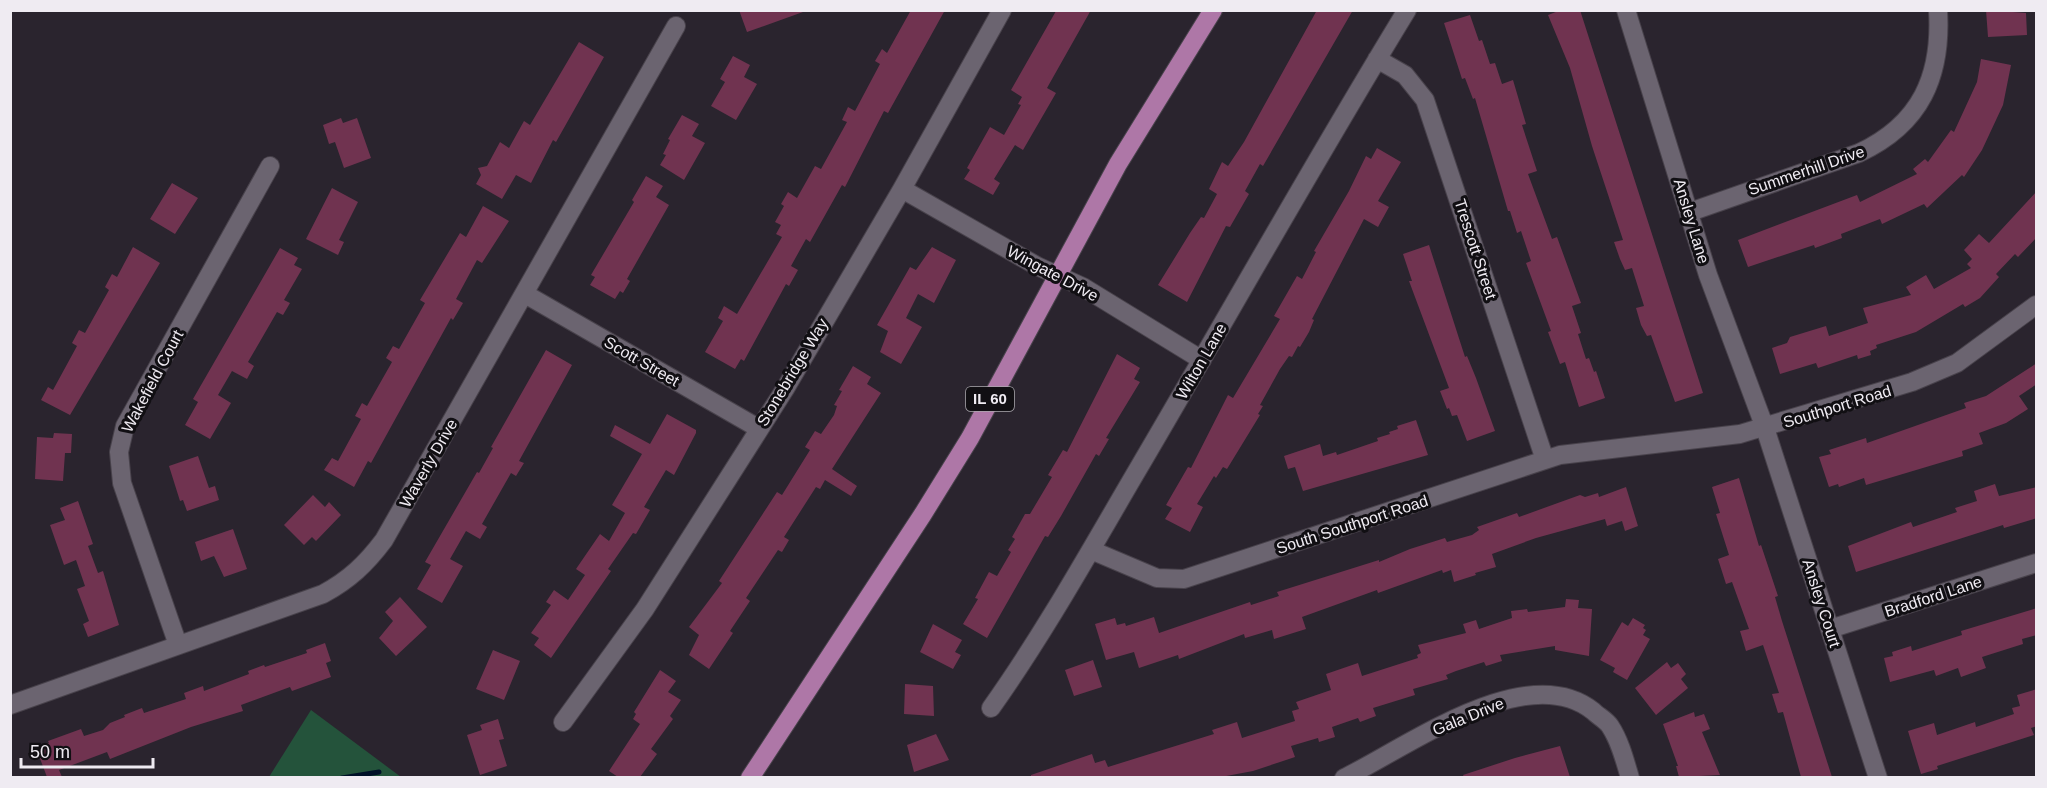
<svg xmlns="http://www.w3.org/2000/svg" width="2047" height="788" font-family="Helvetica,sans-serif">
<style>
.green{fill:#24533b}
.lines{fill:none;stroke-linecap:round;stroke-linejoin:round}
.stream{stroke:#001028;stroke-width:5}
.building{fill:#703350}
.minor-casing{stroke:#48424b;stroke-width:20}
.major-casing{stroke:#48424b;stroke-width:20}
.minor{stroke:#6b6470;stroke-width:18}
.major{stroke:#ae77a7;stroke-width:18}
.labels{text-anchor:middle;stroke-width:6;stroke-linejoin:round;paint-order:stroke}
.shield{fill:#110f13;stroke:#aca9af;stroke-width:1.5}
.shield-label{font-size:15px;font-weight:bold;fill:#efebf2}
.street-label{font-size:16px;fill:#efebf2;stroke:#110f13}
</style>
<rect width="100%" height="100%" fill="#2a242e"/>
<path class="green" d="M311,710L401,777H269Z"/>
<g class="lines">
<path class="stream" d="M342,778L379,772"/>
</g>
<path class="building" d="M739,10H802L803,12L747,32Z
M911,10H945L888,113L884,111L845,187L842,185L810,242L806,239L791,266L798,270L789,286L786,284L744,361L741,359L735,369L705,352L723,321L718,318L724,306L737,314L782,237L776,234L781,225L775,222L784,206L781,204L788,192L797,198L815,166L821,169L847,122L842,120L848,107L855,111L880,64L875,61L882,49L887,53Z
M1091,10L1047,88L1056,93L1023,150L1015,145L994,179L1000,183L993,195L964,179L970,170L967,168L990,127L1004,135L1021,105L1018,104L1022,97L1011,90L1056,11Z
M1317,10H1353L1263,166L1260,164L1245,191L1249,194L1230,227L1226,226L1187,302L1158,285L1190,233L1201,217L1204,218L1217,194L1209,189L1222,162L1228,166L1244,142Z
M1561,10H1580L1703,393L1675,402L1651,335L1647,336L1641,325L1636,308L1644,306L1632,268L1625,270L1620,259L1614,242L1623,240L1592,146L1570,68L1548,15Z
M1986,10L2026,13L2027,35L1988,37Z
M1470,15L1479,41L1482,40L1490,64L1495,63L1502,84L1513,80L1526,124L1522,125L1537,171L1528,174L1552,239L1557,237L1581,303L1572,306L1581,333L1578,334L1586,359L1589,358L1594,372L1596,371L1605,398L1579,407L1565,362L1560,364L1548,332L1551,331L1526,263L1531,261L1521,231L1517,233L1510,211H1508L1475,98L1473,99L1465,78L1462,79L1444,23Z
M579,42L604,57L556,142L553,140L531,183L516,175L502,199L476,184L481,175L478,168L487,166L500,142L509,148L524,121L530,125Z
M733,56L750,65L744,77L757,84L736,120L711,106L725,82L720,79Z
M1981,59L2011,65L2003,105L1982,150L1964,177L1962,175L1927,208L1924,204L1882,224L1880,219L1841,234L1842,238L1815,248L1814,245L1748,267L1738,240L1857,195L1860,202L1917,174L1913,169L1925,159L1928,162L1951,130L1954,132L1977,82Z
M682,115L699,124L692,136L705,143L684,180L660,165L666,155L663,154L670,140L668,139Z
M341,118L343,123L357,118L371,158L344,168L335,142L329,144L323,125Z
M1377,148L1401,162L1378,201L1389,207L1378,227L1364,219L1312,319L1314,320L1309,332L1300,347L1298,346L1292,357L1289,356L1280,369L1260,405L1263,406L1258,414L1260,415L1227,469L1223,467L1216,478L1214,476L1197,504L1203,507L1190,532L1165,519L1172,508L1166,505L1188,467L1191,468L1228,395L1233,398L1280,319L1274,316L1297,276L1302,279L1316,252L1314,251L1349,191L1366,156L1371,159Z
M646,176L663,186L656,197L669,205L627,279L630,281L623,293L620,291L615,299L590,285L595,277L591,275L634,202L632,200Z
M172,183L198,198L175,234L150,219Z
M332,188L358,202L339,240L344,242L338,255L306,239Z
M2037,191V237L2018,257L2015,254L1996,274L1999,277L1980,298L1965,307L1963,304L1916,332L1876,345L1877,348L1870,351L1871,355L1858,359L1857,355L1818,368L1816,363L1780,374L1772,348L1787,343L1790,337L1826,326L1829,336L1868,323L1863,308L1911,295L1906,287L1926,275L1934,289L1971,268L1967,264L1972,259L1964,250L1979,234L1989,243Z
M483,206L509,221L482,263L477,260L456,299L463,303L453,320L451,318L371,463L368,461L354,487L324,470L332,458L338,461L361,419L355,416L362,403L367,406L392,362L386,358L393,346L399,349L425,303L420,300L460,233L466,237Z
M1429,245L1465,357L1467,356L1476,378L1495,431L1467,441L1457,415L1452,416L1449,408L1447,409L1440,391L1449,388L1409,281H1412L1403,254Z
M133,247L160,263L70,415L41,400L48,387L53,390L77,346L72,343L79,330L85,333L109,290L105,287L112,274L117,277Z
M932,247L956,260L934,303L918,294L906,318L922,327L901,364L880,352L888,331L877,325L910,267L916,270Z
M280,248L298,258L294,265L302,269L284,300L290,303L283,315L277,312L248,362L254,366L247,379L232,371L218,395L231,403L210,439L185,425L198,402L193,399Z
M546,350L572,365L519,461L524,463L516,476L511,473L482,524L487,527L480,539L466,531L450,559L463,566L442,603L417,589L431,565L425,562L477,472L479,473L493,448L491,447Z
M1117,354L1140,368L1134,379L1140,382L1106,438L1109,439L1099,456L1096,454L1061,516L1048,537L1045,536L987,638L963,624L978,599L975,598L989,572L997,576L1011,552L1008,550L1015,539L1012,537L1025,514H1030L1052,477L1048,475L1063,450L1067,452Z
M2037,363V384L2019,396L2028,409L2006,423L1979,433L1983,444L1962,451L1963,456L1866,485L1864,478L1839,487L1838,484L1829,487L1819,457L1831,454L1829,450L1866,438L1867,443L1966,408L1964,403L1986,396Z
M853,366L871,377L867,384L881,393L832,469L857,486L851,496L825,480L820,489L816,487L784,537L789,540L782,552L778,550L746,598L750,601L730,631L733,633L709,669L689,655L699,635L689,627L722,583L719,581L777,492L782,495L810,450L805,447L815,431L821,434L834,415L837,406L834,405L842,391L839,390Z
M667,414L696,430V433L674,475L666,470L644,507L650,510L636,534L633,533L608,569L611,571L551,658L534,645L539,638L531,633L551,605L546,602L554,590L568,600L585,575L576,569L600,534L609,541L625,513L612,505L642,454L610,436L615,425L650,444Z
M1416,420L1428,455L1303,491L1295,467L1288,469L1284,456L1320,444L1323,456L1336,452L1337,455L1378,441L1377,438L1390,434L1389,432L1398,429L1397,426Z
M54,433L72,434L71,453H65L63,481L35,479L37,437L53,438Z
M198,456L209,488L215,486L219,500L187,511L183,500L180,501L169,466Z
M1739,478L1759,546L1761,545L1778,596L1775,597L1782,621L1832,777H1801L1783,712L1778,713L1772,694L1779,693L1763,645L1746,651L1740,631L1749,629L1732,582L1726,584L1718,559L1729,555L1716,514L1720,513L1712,487Z
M1995,484L1999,496L2037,487V518L2004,528L2003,525L1856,572L1848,546L1911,522L1913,527L1957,512L1955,508L1977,501L1974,491Z
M1626,487L1638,526L1625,531L1622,521L1607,526L1605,519L1536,538L1492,554L1496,567L1475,573L1476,575L1454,582L1451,570L1443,573L1442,570L1378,593L1377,590L1302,617L1306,629L1274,639L1272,630L1245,638L1244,634L1179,659L1178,655L1139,668L1134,652L1106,660L1095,624L1115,618L1117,625L1125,623L1126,626L1154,617L1159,633L1250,602L1251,605L1279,596L1277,592L1379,560V562L1410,549L1445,538L1447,542L1472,535L1479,530L1477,527L1517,513L1519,517L1580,495L1585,497L1598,493L1599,497Z
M313,495L325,507L329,502L341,515L316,541L312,537L304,545L284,525Z
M78,501L93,544L88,546L98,573L103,571L119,625L88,637L83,624L89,621L77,589L85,586L76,560L64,565L50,525L65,520L60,508Z
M233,529L247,569L224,577L214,556L201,561L195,542Z
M400,597L427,627L396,656L379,638L393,621L385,612Z
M1566,599L1579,600L1578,608L1592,609L1589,656L1555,650V646L1500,655L1502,661L1486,666L1484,662L1456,671L1446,675L1448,679L1413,689L1415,695L1373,708L1376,716L1360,722L1358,718L1332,727L1335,737L1319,742L1318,738L1291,746L1295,757L1253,771L1221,777H1031V775L1092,754L1095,763L1105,760L1108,767L1214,734L1212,730L1237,722L1242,738L1295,721L1292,711L1299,709L1296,702L1331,690L1326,674L1358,663L1362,676L1418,658L1417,655L1421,653L1418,645L1466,633L1463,624L1476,620L1479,629L1512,618L1511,611L1527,609L1528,612L1565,607Z
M2037,608V635L2022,639L2023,644L1982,657L1986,668L1961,677L1958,668L1936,676L1934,670L1890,682L1884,658L1893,656L1892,652L1911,646L1912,651L1962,635L1961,631Z
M1633,618L1645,625L1643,628L1646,630L1643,635L1650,639L1627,680L1613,672L1615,668L1600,660L1622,622L1628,626Z
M933,624L962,640L955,652L961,655L953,669L920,652Z
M325,643L331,661L326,663L331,677L292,691L290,687L241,705L243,711L191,727L110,759L107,752L59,770L62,777H47L36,748L49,743L48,741L81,729L84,736L103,730L110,723L125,717L124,715L142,708L144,713L186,699L184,693L203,686L204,691L249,674L248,671L264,665L265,667L307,653L306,650Z
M493,650L520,661L504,700L476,689Z
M1093,660L1102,687L1074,696L1065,670Z
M1667,662L1671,668L1678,663L1686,674L1681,679L1688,688L1656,715L1635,688Z
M660,670L676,681L668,692L681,700L670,716L673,719L651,749L657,754L640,777H618L609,771L640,724L633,719L636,714L634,712Z
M905,684L933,686L934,716L904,714Z
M2037,689V726L2031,728L2034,735L1937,766L1938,769L1921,774L1908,731L1934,723L1937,735L1975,722L1976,727L2014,714L2012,708L2020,706L2017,695Z
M1694,712L1695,717L1704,714L1710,729L1702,732L1720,775L1679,777L1676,766H1678L1663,724Z
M498,719L504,739L499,740L507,766L480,775L467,735L482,730L480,725Z
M936,734L949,760L914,772L907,745Z
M1560,746L1570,777H1464L1463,775L1515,758Z"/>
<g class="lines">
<g class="minor-casing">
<path id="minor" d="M1626,10L1708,275L1765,428L1878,778
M1377,59L1405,75L1425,100L1545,460
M902,189L1037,266L1083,287L1202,360
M1690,212L1859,153C1921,124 1942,76 1938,10
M525,294L758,428
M1091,550L1157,578L1184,579L1560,455L1740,434L1912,382L1957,363L2036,305
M1830,629L2036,563
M178,645L122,483L119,452L125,426L270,166
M10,705L323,594C349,580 366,564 384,540L676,26
M991,708C1045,632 1091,549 1138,469C1228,316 1314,162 1407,10
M563,722L645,609L785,389L902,189L1002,10
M1344,778C1406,748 1527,658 1593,711C1598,716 1606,720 1610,726C1620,741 1625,761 1630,778"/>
</g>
<g class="major-casing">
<path id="major" d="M750,778L923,514L970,438L1118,164L1213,10"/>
</g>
<use href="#minor" class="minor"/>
<use href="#major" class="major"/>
</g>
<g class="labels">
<rect class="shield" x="966" y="387" width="48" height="24" rx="4.5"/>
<g class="shield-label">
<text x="990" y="404">IL 60</text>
</g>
<g class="street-label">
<text transform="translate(1806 170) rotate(-19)" y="6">Summerhill Drive</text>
<text transform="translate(1692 221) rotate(73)" y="6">Ansley Lane</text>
<text transform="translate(1476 249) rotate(72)" y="6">Trescott Street</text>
<text transform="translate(1053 273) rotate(28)" y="6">Wingate Drive</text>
<text transform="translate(642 361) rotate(30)" y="6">Scott Street</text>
<text transform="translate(1201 361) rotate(-60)" y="6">Wilton Lane</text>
<text transform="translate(792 372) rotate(-59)" y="6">Stonebridge Way</text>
<text transform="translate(152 381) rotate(-62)" y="6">Wakefield Court</text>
<text transform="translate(1837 406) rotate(-17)" y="6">Southport Road</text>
<text transform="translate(428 463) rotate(-60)" y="6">Waverly Drive</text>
<text transform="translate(1352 524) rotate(-18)" y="6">South Southport Road</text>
<text transform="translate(1933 596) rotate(-18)" y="6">Bradford Lane</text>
<text transform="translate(1822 603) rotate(72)" y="6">Ansley Court</text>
<text transform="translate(1468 716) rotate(-22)" y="6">Gala Drive</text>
</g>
</g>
<rect width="2047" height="788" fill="none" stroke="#efebf2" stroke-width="24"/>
<path d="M21 758v9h132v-9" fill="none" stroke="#efebf2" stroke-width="3"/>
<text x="30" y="758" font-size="18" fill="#efebf2" stroke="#110f13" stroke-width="4.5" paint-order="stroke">50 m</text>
</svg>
